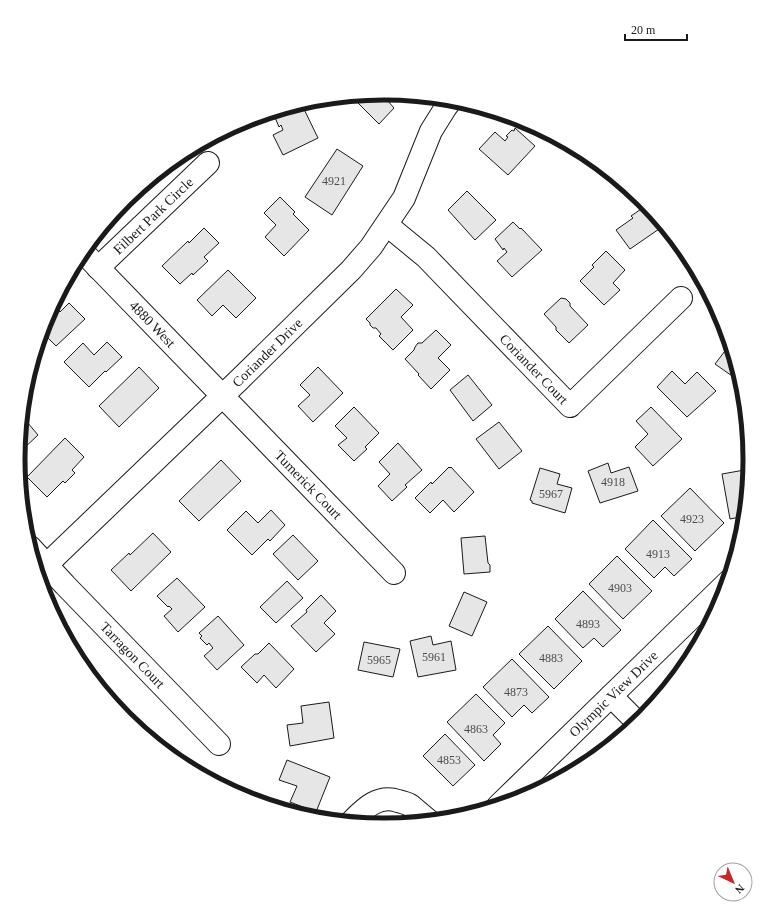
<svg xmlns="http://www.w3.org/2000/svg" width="769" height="918" font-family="'Times New Roman',serif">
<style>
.building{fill:#e6e6e6;stroke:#1a1a1a}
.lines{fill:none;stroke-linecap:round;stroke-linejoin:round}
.minor-casing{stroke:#1a1a1a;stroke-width:24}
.minor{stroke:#fff;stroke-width:22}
.labels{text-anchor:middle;stroke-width:3;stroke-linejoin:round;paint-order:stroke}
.number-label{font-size:12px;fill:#4d4d4d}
.street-label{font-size:14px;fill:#1a1a1a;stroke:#fff}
.rim{fill:none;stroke:#1a1a1a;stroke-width:5}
</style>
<rect width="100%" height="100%" fill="#fff"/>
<path class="building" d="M385,93H393L387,100L394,108L379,124L354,99L357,95Z
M301,103L318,138L283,155L273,135L283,130L281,125L279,127L274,115L276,114L275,113L284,108Z
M515,128L535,146L508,175L479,149L495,132L505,141L508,137L506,136L512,130L514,131Z
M337,149L363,166L332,215L305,197Z
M467,191L496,220L475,240L448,210Z
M280,197L295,212L293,214L309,230L284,256L265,237L276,225L264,213Z
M647,205L662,227L630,249L616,230L633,218L631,216Z
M513,222L520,229L521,228L542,250L512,277L497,261L507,252L504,248L503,250L495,239Z
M204,228L219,243L204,257L208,261L193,275L192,273L180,284L162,266L188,241L189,243Z
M606,251L625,270L613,283L620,290L604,305L580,281L594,267L592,265Z
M228,270L256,298L236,318L223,305L212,316L197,300Z
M396,289L413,305L401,317L413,330L393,350L379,336L381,334L376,328H373L370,325V323L366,319Z
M561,298L566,299L570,303V306L588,325L569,343L556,330V327L544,314Z
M69,303L85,319L56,346L42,332L46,319L54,304L60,312Z
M436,330L451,345L438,358L450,370L431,389L418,375L419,374L405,359L414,350L415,347L418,343H422Z
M107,342L122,357L106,372L105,371L89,387L64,362L83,343L94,355Z
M731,343L739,372L735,378L715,364Z
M139,367L159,388L119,427L99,406Z
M318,367L343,393L313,422L298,406L310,395L300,385Z
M672,371L685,384L697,372L716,391L687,417L657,387Z
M468,375L492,405L473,421L450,390Z
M354,407L379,433L365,447L367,449L354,461L338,445L347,438L335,426Z
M651,407L682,439L653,466L635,447L648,434L636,421Z
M22,416L38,435L21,451L23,453L18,457Z
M499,422L522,451L499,469L476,439Z
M65,438L84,457L72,470L75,473L65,483L63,481L47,497L27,477Z
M398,443L422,470L405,485L407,487L392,501L378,486L390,474L379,462Z
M221,460L241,481L199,521L179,501Z
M608,463L611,473L629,467L638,491L600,503L588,471Z
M449,467L450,468L451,467L474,492L454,512L443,500L430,513L415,498L431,482L432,484Z
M540,468L560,474L557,484L572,488L565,513L532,503V501L530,500Z
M750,469L745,516L730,519L722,474Z
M690,488L724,523L695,551L661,516Z
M271,510L285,525L270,541L268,539L252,555L227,530L246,511L258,523Z
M653,520L692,559L674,576L665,567L654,578L625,549Z
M153,533L171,552L131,591L111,570L129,553L130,555Z
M293,535L318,561L298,580L273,554Z
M485,536L488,563L490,565V572L464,574L461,538Z
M617,556L652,591L623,619L589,584Z
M177,578L205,607L178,632L164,616L172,609L169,606L168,607L157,596Z
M287,581L303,598L276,623L260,607Z
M583,591L621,630L603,647L594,638L583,648L555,619Z
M464,592L487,602L472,636L449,626Z
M321,595L336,611L324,623L335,634L316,652L291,626L307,612L306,610Z
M218,616L244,645L217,670L204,656L213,648L209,643L207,645L200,638L202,636L199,633Z
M548,626L582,661L554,689L519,654Z
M431,636L433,645L451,641L456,670L418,677L410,641Z
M364,642L400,649L393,677L358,670Z
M269,643L294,669L276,688L264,675L257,683L241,667L255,654H258Z
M512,659L549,697L532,713L524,705L512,717L483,687Z
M96,680L111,695L109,698L95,681Z
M476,694L505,723L493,735L501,744L484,761L447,722Z
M329,702L334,738L290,746L287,725L303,723L301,706Z
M136,720L151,737L150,738L132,724Z
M445,734L475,765L453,786L423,756Z
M287,760L330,777L316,812L290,802L297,786L279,780Z"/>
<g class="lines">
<g class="minor-casing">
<g id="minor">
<path id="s1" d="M387,225L426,257L570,406L681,298"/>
<path id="s2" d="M83,252L394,573"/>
<path id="s3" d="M98,268L208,163"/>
<path id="s4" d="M30,547L65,585L219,744"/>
<path id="s5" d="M38,573L239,380L351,270L371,247L404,198L431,131L446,107L452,99"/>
<path d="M611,696L638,723"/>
<path id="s6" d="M498,806L729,581"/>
<path d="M351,822C364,809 378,794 398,801C402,802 406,803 410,805C416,810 423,816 429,821"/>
</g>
</g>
<use href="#minor" class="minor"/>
</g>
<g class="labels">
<g class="number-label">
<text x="334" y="185">4921</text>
<text x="613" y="486">4918</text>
<text x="551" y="498">5967</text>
<text x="692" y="523">4923</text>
<text x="658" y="558">4913</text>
<text x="620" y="592">4903</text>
<text x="588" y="628">4893</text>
<text x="434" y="661">5961</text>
<text x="551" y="662">4883</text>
<text x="379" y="664">5965</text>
<text x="516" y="696">4873</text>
<text x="476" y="733">4863</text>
<text x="449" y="764">4853</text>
</g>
<g class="street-label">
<text dy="5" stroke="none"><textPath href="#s3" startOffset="76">Filbert Park Circle</textPath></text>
<text dy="5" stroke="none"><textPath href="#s2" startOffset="100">4880 West</textPath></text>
<text dy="5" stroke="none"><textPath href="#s5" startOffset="318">Coriander Drive</textPath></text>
<text dy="5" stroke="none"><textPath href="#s1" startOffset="206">Coriander Court</textPath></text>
<text dy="5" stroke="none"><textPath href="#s2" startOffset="324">Tumerick Court</textPath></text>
<text dy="5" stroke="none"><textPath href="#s4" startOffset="149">Tarragon Court</textPath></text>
<text dy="5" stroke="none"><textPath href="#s6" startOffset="161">Olympic View Drive</textPath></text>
</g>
</g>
<path d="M0 0H769V918H0ZM25 459a359 359 0 1 1 718 0a359 359 0 1 1-718 0Z" fill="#fff" fill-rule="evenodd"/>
<path class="rim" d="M25 459a359 359 0 1 1 718 0a359 359 0 1 1-718 0Z"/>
<g transform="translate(733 882) rotate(136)"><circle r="19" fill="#ffffff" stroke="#a3a3a3"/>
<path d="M0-3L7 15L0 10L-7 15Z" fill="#c62828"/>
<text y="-6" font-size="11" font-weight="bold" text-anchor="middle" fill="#1a1a1a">N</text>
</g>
<path d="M625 34v6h62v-6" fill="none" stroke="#1a1a1a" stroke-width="2"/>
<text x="631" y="34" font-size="12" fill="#1a1a1a" stroke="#ffffff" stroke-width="3" paint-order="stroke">20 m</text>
</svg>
